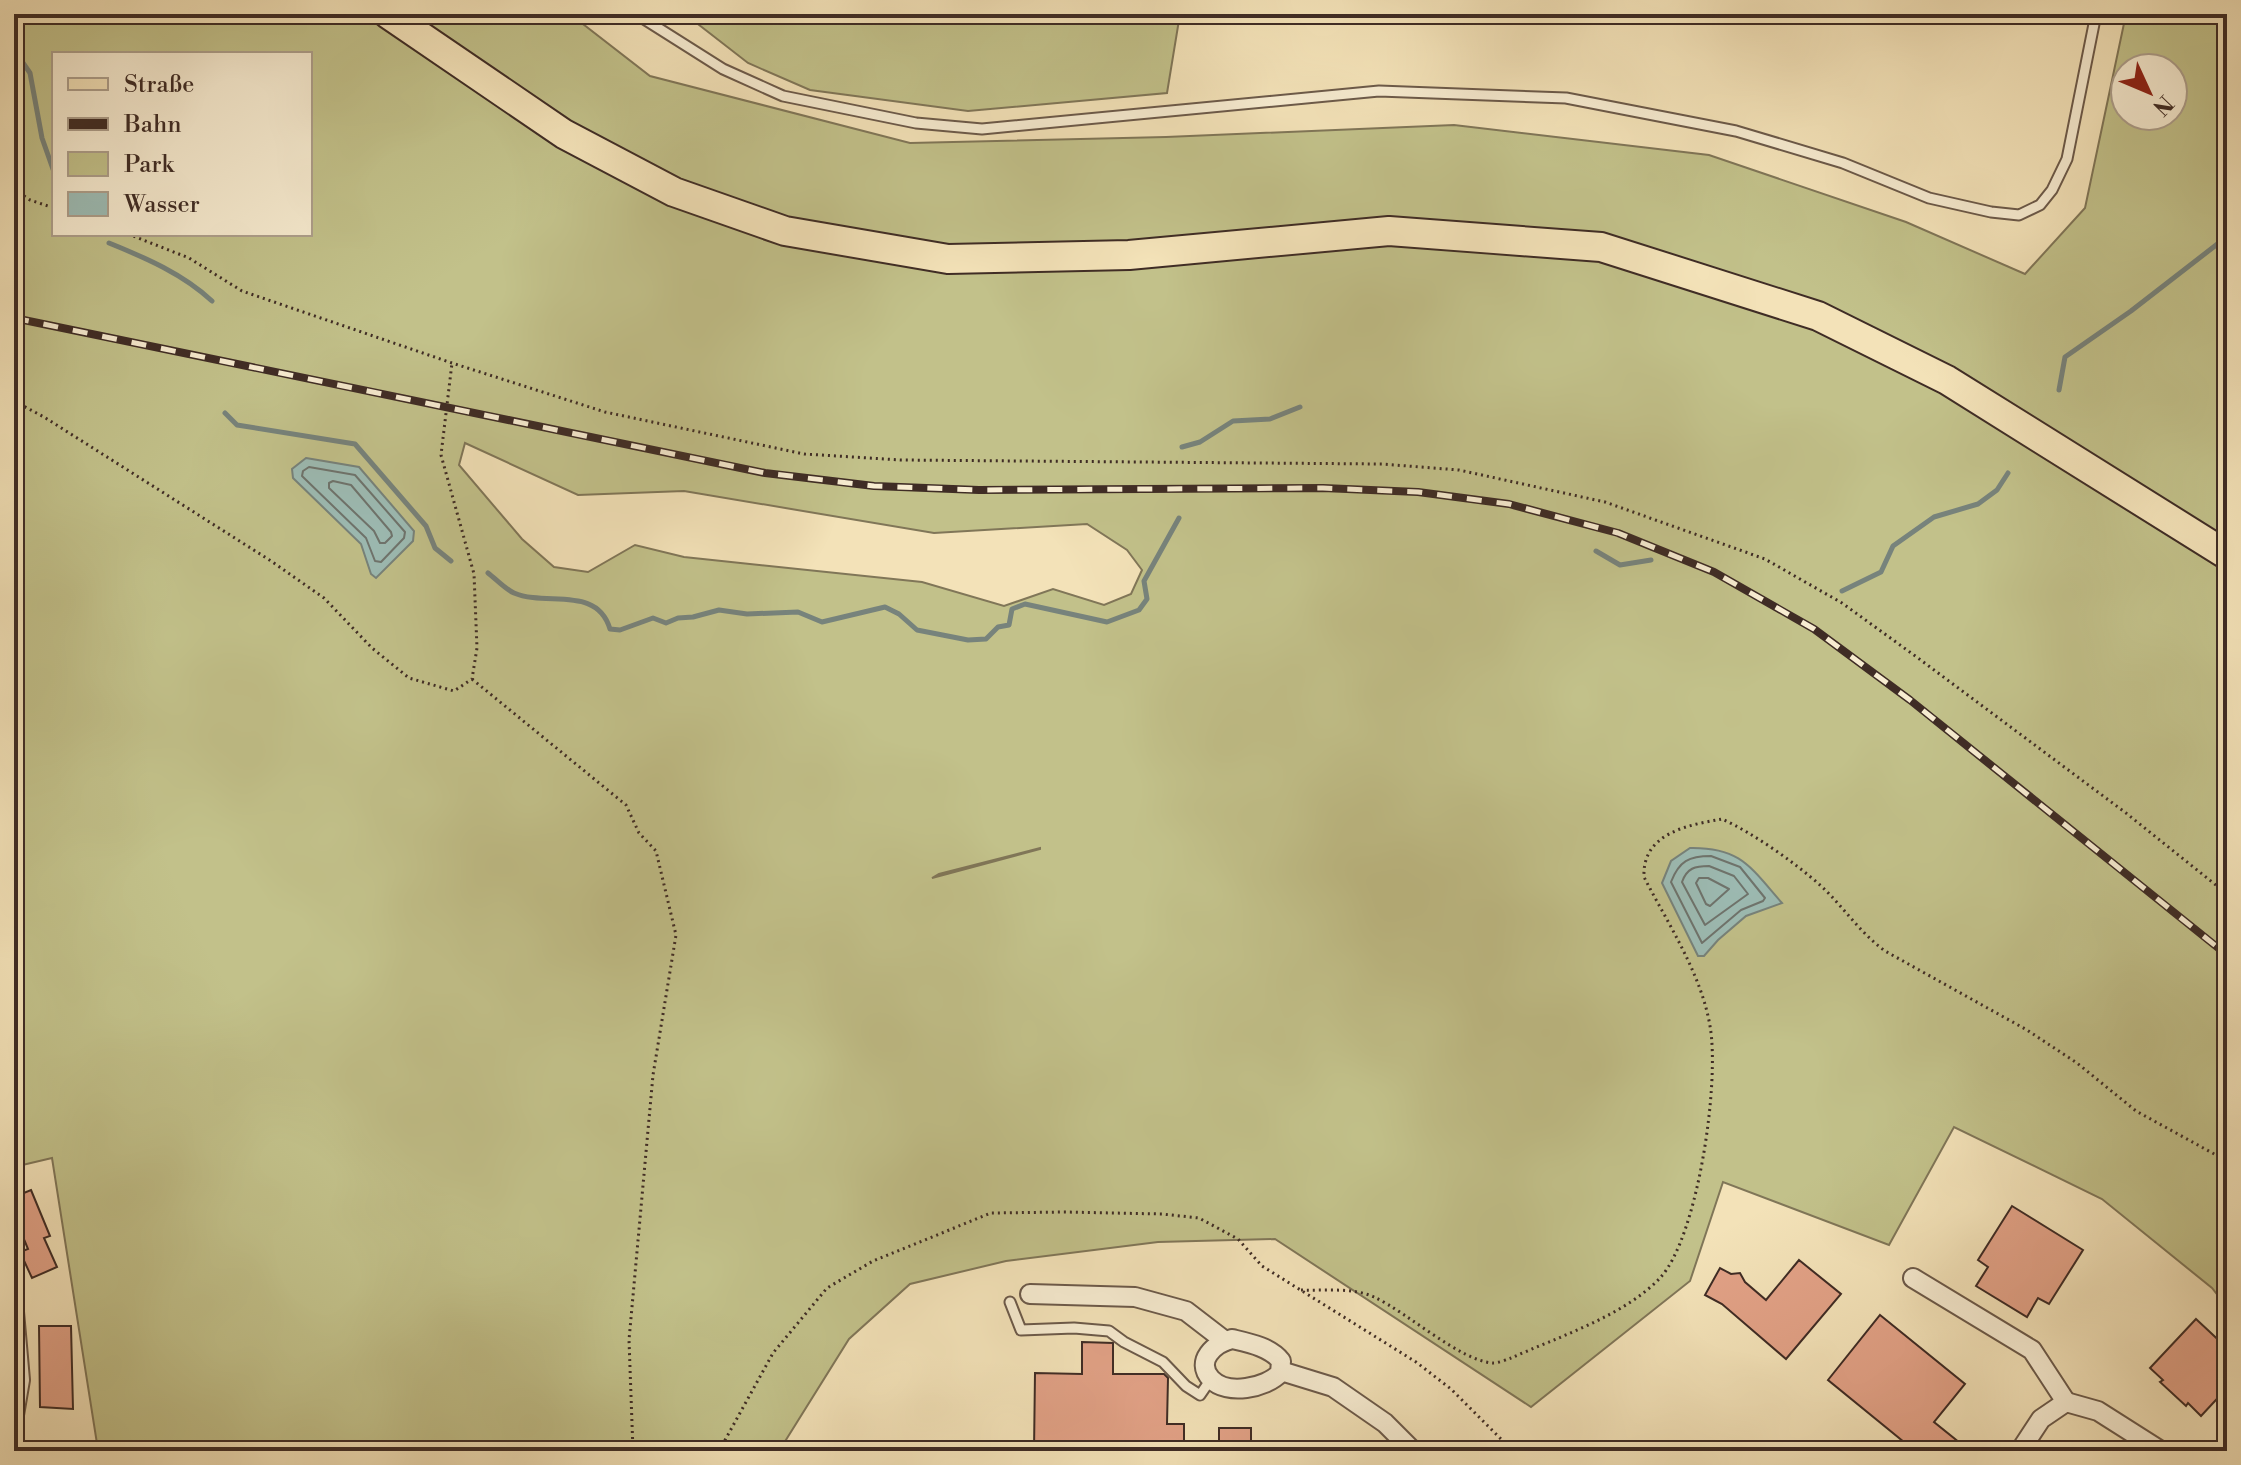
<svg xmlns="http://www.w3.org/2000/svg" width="2241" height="1465" viewBox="0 0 2241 1465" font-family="'Libre Bodoni',serif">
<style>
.green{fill:#c2c18a;stroke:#807658;stroke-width:2;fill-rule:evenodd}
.water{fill:#9dbdb6;stroke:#77837c;stroke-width:2}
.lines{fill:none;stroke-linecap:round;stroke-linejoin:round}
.shore{stroke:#6e746e;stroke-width:2}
.stream{stroke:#77837c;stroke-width:5}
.building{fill:#e2a287;stroke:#3f2c25;stroke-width:2}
.service-casing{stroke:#6c5a4a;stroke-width:13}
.minor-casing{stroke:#6c5a4a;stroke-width:22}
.primary-casing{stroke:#3f2c25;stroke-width:32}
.path{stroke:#3f2c25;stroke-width:3;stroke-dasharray:2 4;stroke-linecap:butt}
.service{stroke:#f7ecd1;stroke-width:9}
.minor{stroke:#f7ecd1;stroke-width:18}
.primary{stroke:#f3e2b8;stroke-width:28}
.rail-casing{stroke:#3f2c25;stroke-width:8}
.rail{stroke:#f7ecd1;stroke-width:5;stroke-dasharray:15;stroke-linecap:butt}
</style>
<rect width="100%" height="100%" fill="#f3e2b8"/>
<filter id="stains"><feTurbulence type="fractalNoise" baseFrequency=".0025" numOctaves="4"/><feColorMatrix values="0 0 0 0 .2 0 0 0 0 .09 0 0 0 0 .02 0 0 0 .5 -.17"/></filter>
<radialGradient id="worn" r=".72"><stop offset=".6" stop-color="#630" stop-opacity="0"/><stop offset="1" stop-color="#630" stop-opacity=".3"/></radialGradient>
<g class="green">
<path d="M14 14H570L650 76 910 143 1166 137 1454 125 1709 155 1906 222 2025 274 2085 208 2126 14H2227V1307L2212 1288 2102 1199 1954 1127 1889 1245 1723 1182 1690 1281 1531 1407 1275 1239 1158 1242 1006 1261 910 1284 849 1339 779 1451 98 1450 52 1158 14 1167ZM54 54H310V234H54ZM2125 68H2173V116H2125ZM465 443 578 495 684 491 934 533 1087 524 1127 550 1142 570 1131 594 1104 605 1053 589 1004 606 922 582 684 557 635 545 588 572 554 567 522 539 459 465ZM1040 848V849L932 878 939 874Z"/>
<polygon points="685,14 1180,14 1167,93 968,111 810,90 748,63"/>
</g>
<g class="water">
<polygon points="306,458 359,467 414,531 413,541 376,578 371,574 361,544 293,478 292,469"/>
<path d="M1690 848C1741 847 1751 868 1782 903L1746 916 1718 940 1704 956H1698L1662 883 1671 861Z"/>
</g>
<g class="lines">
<g class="shore">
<polygon points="309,467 355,475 405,532 404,538 381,562 375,561 366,538 302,476 303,471"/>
<polygon points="333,481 351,485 391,532 392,536 385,543 380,543 374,531 329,488 329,483"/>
<path d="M1711 856 1740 867 1765 898 1763 901 1741 910 1702 943 1671 882C1679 861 1689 856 1711 856Z"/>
<path d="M1709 866 1734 876 1748 894 1705 925 1682 882C1687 868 1695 866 1709 866Z"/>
<polygon points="1708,878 1729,889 1710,906 1706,904 1696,883 1699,878"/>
</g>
<g class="stream">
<polyline points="14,57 21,60 30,73 42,138 54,172"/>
<path d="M109 243C146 258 183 274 212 301"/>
<polyline points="2059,390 2065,357 2131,311 2220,242 2227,229"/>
<polyline points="225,413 237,425 355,444 426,526 435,548 451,561"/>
<polyline points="1182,447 1200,442 1233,421 1270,419 1300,407"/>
<polyline points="1596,551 1620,565 1651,560"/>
<path d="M488 573C496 579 505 589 514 593 547 607 597 585 610 629L620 630 653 618 666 623 678 618 693 617 719 610 747 614 798 612 822 622 885 607 899 614 917 630 968 640 986 639 998 627 1009 625 1012 609 1025 604 1107 622 1139 610 1147 599 1144 581 1179 518"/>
<polyline points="1842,591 1881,572 1893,546 1934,517 1978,504 1997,490 2008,473"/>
</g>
</g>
<g class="building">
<polygon points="31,1190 50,1236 44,1238 57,1267 32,1278 20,1252 28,1249 14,1215 14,1197"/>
<polygon points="2012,1206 2083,1250 2049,1304 2038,1298 2027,1317 1976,1286 1988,1267 1978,1260"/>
<polygon points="1799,1260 1841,1294 1786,1359 1722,1304 1705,1295 1720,1268 1731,1274 1740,1273 1745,1282 1766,1300"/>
<polygon points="1880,1315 1965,1384 1934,1422 1970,1451 1915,1451 1828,1380"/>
<polygon points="2196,1319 2227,1348 2227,1388 2201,1416 2188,1403 2186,1406 2160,1382 2163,1380 2150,1368"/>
<polygon points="39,1326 71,1326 73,1409 40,1407"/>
<polygon points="1082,1342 1113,1343 1113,1374 1164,1374 1168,1378 1167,1424 1184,1424 1184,1451 1034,1451 1035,1373 1082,1374"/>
<rect x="1219" y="1428" width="32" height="23"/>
</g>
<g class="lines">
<defs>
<g id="service">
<polyline points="636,14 723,69 783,96 916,123 982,129 1379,91 1566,98 1736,131 1843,163 1929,198 1991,212 2019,215 2040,205 2052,190 2067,159 2096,14"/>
<polyline points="1010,1302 1021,1330 1074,1328 1109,1331 1124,1342 1163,1362 1186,1386 1200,1395 1211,1379"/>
</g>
<g id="minor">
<polyline points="1913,1278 2032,1350 2066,1402"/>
<polyline points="1030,1294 1135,1297 1186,1311 1225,1341"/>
<polyline points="14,1312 20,1380 14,1415"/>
<path d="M1232 1339C1249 1343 1270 1347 1281 1361L1280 1373C1266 1388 1227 1396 1211 1379 1194 1361 1215 1343 1232 1339Z"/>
<polyline points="1281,1371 1333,1387 1385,1423 1413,1451"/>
<polyline points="2020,1451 2041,1419 2066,1402 2098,1411 2161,1451"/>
</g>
<polyline id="primary" points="388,14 564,134 674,192 785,231 948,259 1129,255 1389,231 1601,247 1818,316 1947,380 2227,555"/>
</defs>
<use href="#service" class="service-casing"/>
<use href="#minor" class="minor-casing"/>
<use href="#primary" class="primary-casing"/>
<g class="path">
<polyline points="14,189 30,200 54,208"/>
<polyline points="128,234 189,258 242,291 452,363 605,412 804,454 900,460 1382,464 1459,470 1605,502 1765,559 1842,603 1918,658 2126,813 2227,894"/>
<polyline points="14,401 44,417 271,561 324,598 372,648 409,678 454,691 472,679 477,648 474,574 441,455 452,363"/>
<polyline points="472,679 626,805 639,833 656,851 676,935 653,1075 629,1340 633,1451"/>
<path d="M1301 1290C1325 1291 1352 1287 1374 1297 1407 1312 1460 1361 1493 1363 1498 1363 1506 1360 1511 1358 1558 1337 1624 1316 1660 1278 1698 1237 1720 1082 1710 1026 1701 973 1668 924 1644 877 1642 833 1688 825 1722 819 1753 833 1794 862 1820 885 1843 906 1859 932 1885 951L2027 1030 2077 1063 2136 1111 2227 1161"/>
<polyline points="719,1451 773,1353 827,1288 873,1261 991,1213 1064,1212 1162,1214 1199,1218 1238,1239 1262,1266 1416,1362 1451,1389 1513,1451"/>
</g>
<use href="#service" class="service"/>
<use href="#minor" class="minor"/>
<use href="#primary" class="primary"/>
<defs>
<polyline id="rail" points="14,318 765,473 874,486 979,490 1323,488 1418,492 1509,504 1618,533 1714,572 1814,629 1910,700 2227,955"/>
</defs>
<use href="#rail" class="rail-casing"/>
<use href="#rail" class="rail"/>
</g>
<rect width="2241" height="1465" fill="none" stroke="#f3e2b8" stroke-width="48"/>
<rect x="16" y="16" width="2209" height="1433" fill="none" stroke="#3f2c25" stroke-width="4"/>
<rect x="24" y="24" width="2193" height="1417" fill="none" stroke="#3f2c25" stroke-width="2"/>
<rect x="52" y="52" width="260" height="184" fill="#f7ecd1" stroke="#ad9f8c" stroke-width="2"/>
<rect x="68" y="78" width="40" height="12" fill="#f3e2b8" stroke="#ad9f8c" stroke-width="2"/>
<text x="124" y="92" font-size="24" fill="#3f2c25">Straße</text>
<rect x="68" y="118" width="40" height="12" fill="#3f2c25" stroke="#ad9f8c" stroke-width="2"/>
<text x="124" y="132" font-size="24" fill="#3f2c25">Bahn</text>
<rect x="68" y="152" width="40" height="24" fill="#c2c18a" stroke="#ad9f8c" stroke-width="2"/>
<text x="124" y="172" font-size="24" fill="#3f2c25">Park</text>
<rect x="68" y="192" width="40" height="24" fill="#9dbdb6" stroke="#ad9f8c" stroke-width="2"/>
<text x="124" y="212" font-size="24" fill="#3f2c25">Wasser</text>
<g transform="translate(2149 92) rotate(134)"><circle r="38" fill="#f7ecd1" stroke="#ad9f8c" stroke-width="2"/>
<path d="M0-6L14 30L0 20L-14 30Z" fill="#8f2418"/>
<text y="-12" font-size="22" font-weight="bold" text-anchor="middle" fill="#3f2c25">N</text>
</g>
<rect width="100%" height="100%" filter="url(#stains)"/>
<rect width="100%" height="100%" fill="url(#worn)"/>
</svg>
